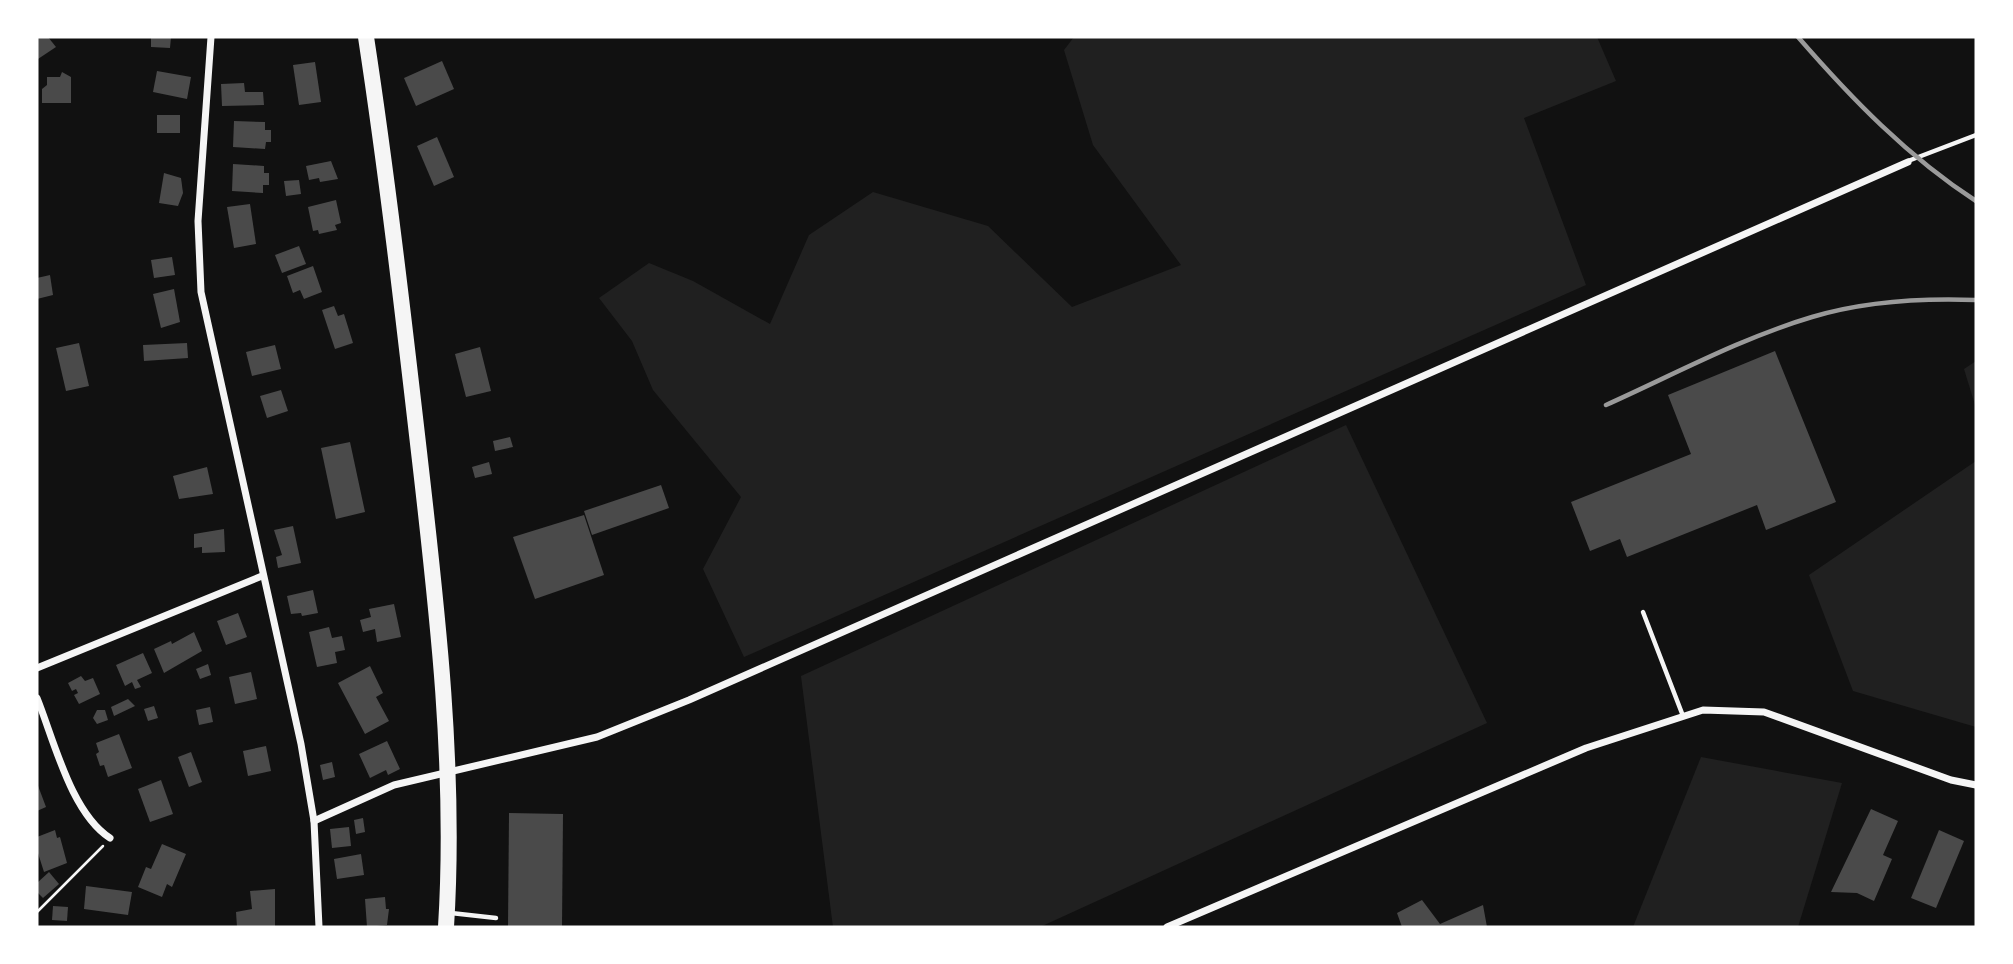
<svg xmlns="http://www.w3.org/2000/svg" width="2013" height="964" viewBox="0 0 2013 964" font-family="'PT Sans',sans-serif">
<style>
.green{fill:#202020}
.building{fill:#4a4a4a}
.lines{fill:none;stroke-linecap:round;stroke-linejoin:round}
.path{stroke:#f5f5f5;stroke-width:2.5}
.service{stroke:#f5f5f5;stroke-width:4.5}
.minor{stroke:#f5f5f5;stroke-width:7}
.primary{stroke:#f5f5f5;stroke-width:16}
.rail{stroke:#9a9a9a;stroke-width:4.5}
</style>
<rect width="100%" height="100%" fill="#111"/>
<g class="green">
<polygon points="1074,37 1597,37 1616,81 1524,118 1586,285 744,657 703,569 741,497 653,390 632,341 599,298 649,263 693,281 770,324 809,235 873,192 988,226 1072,307 1181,265 1093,145 1064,50"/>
<polygon points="1976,361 1976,408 1964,369"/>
<polygon points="1346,425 1487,723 1040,927 833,927 801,676"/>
<polygon points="1976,461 1976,727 1853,691 1809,575"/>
<polygon points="1701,757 1842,783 1798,927 1633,927"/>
</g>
<g class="building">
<polygon points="37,37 48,37 56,47 38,59"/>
<polygon points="151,37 171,37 170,48 151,47"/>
<polygon points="442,61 454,89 416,106 404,78"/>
<polygon points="315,62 321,102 299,105 293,65"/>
<polygon points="157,71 191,77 187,99 153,92"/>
<polygon points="62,72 71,77 71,103 42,103 42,89 47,85 47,77 60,77"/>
<polygon points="244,83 245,92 263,92 264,105 222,106 221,84"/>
<rect x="157" y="115" width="23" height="18"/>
<polygon points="234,121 265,122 265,130 271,130 271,142 266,142 265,149 233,147"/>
<polygon points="437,137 454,177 434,186 417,146"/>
<polygon points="331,161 338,179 320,182 319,178 309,180 306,166"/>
<polygon points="233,164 264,166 264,173 269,173 269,185 263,185 263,193 232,191"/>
<polygon points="164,173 181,178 183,193 178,206 159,203"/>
<polygon points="299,180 301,194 286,196 284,181"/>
<polygon points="336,200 341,223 335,225 337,230 319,234 318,230 313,231 308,207"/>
<polygon points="250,204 256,244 234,248 227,207"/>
<polygon points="299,246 306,264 282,273 275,255"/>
<polygon points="172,257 175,275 154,278 151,260"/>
<polygon points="313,266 322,292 304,299 300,290 293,293 287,276"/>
<polygon points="50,275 53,295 37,299 37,278"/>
<polygon points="174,289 180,322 161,328 153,294"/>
<polygon points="334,306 338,316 344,314 353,343 335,349 322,310"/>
<polygon points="79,343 89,386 66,391 56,348"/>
<polygon points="187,343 188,358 144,361 143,345"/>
<polygon points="275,345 281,369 252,376 246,352"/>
<polygon points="480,347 491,391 466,397 455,354"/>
<polygon points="1775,351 1836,502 1766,530 1757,505 1627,557 1620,539 1590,551 1571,502 1691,454 1668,395"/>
<polygon points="281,390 288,411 267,418 260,396"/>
<polygon points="510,437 513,447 495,451 493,441"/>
<polygon points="350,442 365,512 336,519 321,448"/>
<polygon points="489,462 492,474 475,478 472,467"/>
<polygon points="207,467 213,494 179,499 173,476"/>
<polygon points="661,485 669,508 592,535 584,511"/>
<polygon points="584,515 604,575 535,599 513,537"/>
<polygon points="293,526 301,563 278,568 276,557 282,555 274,530"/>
<polygon points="224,529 225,552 202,553 202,547 194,548 194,534"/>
<polygon points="313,590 318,613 302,616 301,613 291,614 287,596"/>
<polygon points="394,604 401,637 377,642 375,629 363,632 360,620 371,617 369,609"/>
<polygon points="238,613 247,637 226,645 217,621"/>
<polygon points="329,627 332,638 342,636 345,650 335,652 337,663 317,667 309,632"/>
<polygon points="194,632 202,651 164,673 154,649 171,641 172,644"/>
<polygon points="143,653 152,673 137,680 141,687 135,689 132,682 125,686 116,665"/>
<polygon points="208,664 211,675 200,679 196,669"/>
<polygon points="370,666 383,693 376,697 389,721 365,734 338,683"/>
<polygon points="251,672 257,699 235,704 229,677"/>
<polygon points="81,676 85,681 93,678 100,694 79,704 74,695 78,693 76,689 72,691 68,683"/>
<polygon points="128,699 135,706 114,716 111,707"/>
<polygon points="154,706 158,718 148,721 144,709"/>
<polygon points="210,707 213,722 199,725 196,710"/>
<polygon points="97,710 105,710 108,720 97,724 93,718"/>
<polygon points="119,734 132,768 108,777 104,765 100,766 96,754 99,752 96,743"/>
<polygon points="387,741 400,769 388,775 386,770 370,778 359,754"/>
<polygon points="266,746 271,771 248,776 243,751"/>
<polygon points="191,752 202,782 189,787 178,757"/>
<polygon points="332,762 335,777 323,780 320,765"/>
<polygon points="161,780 173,814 150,822 138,789"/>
<polygon points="37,783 46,807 37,811"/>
<polygon points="1871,809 1898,821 1883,855 1892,859 1874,901 1857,893 1831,892"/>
<polygon points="509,813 563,814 562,927 508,927"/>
<polygon points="363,818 365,832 356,834 354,820"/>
<polygon points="349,827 351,846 332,848 330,829"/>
<polygon points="55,830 57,838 60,837 67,863 44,872 37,850 37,837"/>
<polygon points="1939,830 1964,841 1936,908 1911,898"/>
<polygon points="162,844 186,854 172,887 167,884 162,897 138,887 146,867 151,869"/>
<polygon points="361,854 364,875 337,879 334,859"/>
<polygon points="49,872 59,884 43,898 37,892 37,883"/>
<polygon points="86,886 132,892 128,915 84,909"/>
<polygon points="275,889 275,927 237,927 236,912 252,909 250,891"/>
<polygon points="385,897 386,909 389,909 387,925 367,927 365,899"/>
<polygon points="1422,900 1440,924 1483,905 1487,927 1402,927 1397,913"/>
<polygon points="53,906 68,907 67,921 52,920"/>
</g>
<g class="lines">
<polyline class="path" points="37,912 103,846"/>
<g class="service">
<polyline points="1908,161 1976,135"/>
<polyline points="1643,612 1683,716"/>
<polyline points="451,913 496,918"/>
</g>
<g class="minor">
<polyline points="211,37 198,221 201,292 301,744 314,821 319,927"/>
<polyline points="37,668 262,576"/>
<path d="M37 698C54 740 71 813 110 838"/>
<polyline points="314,821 394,785 597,737 689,700 1908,162"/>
<polyline points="1167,927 1586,748 1703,710 1764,712 1951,780 1976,785"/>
</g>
<path class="primary" d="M366 37C387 175 403 313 419 452 437 608 456 769 446 927"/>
<g class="rail">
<path d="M1798 37C1851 98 1908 157 1976 201"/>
<path d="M1606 405C1673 375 1741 338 1812 317 1865 301 1922 298 1976 300"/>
</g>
</g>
<rect width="2013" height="964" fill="none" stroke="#ffffff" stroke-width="77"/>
</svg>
